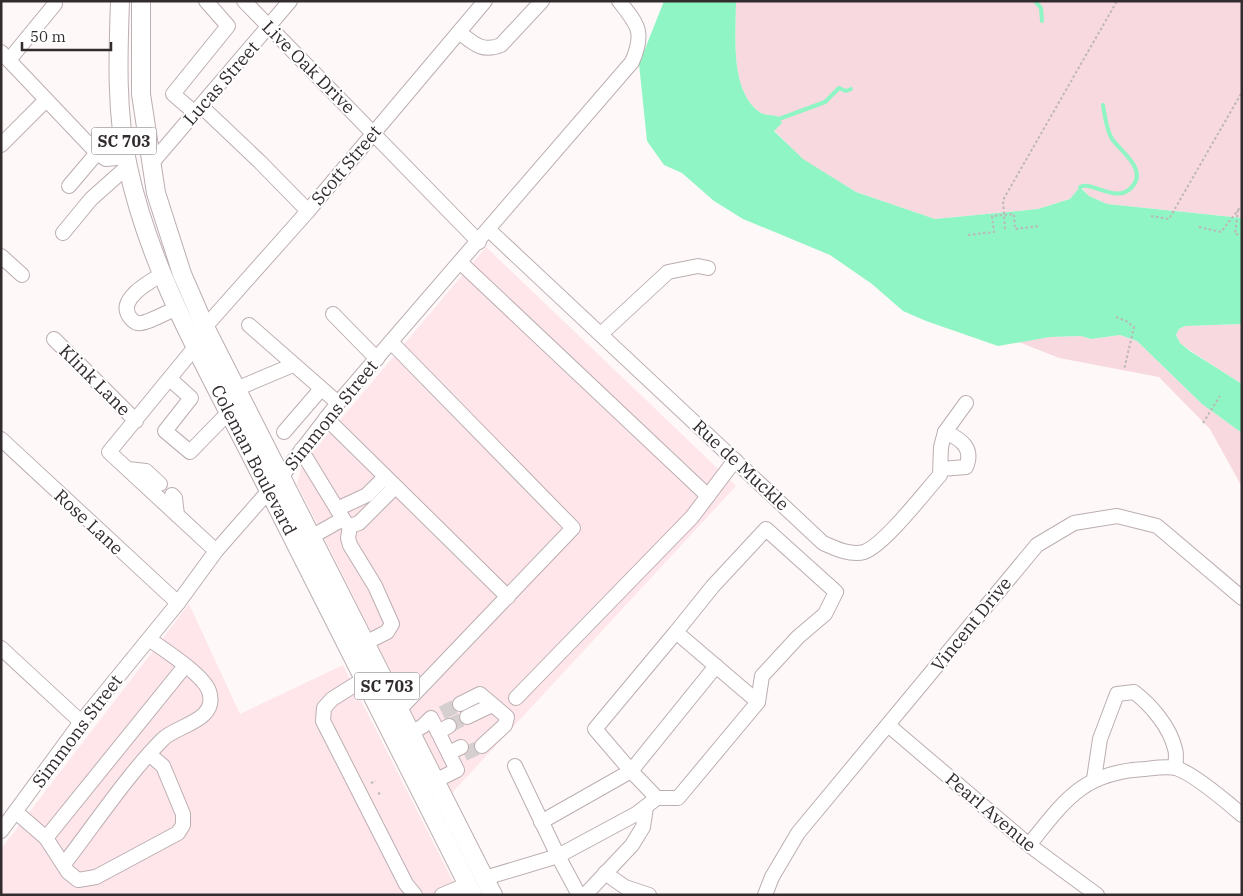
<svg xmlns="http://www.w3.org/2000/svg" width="1243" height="896" viewBox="0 0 1243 896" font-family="'IBM Plex Serif',serif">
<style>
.built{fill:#fee6eb}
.green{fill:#f7d9df}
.water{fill:#8ff5c4}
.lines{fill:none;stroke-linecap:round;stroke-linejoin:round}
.stream{stroke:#8ff5c4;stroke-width:4}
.minor-tunnel{stroke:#d5cfd0;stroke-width:14;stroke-dasharray:14 7;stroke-linecap:butt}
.minor-casing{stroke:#bcaeb1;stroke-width:16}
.major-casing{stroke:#bcaeb1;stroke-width:20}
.path{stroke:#bdb7b8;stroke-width:2;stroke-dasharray:2.5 2.5;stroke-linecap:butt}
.minor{stroke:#fff;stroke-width:14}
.major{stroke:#fff;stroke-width:18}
.labels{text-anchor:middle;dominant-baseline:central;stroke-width:4;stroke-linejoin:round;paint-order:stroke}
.shield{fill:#fff;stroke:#706b6d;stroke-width:1}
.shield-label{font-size:16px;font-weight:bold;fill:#322c2e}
.street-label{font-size:18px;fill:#322c2e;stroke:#fff}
</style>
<rect width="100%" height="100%" fill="#fef8f9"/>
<g class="built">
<polygon points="486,247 736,486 452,793 297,484 302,465"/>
<polygon points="189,604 240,714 343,665 460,895 1,895 1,849"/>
</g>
<g class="green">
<path d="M736 1H1242V218L1107 204 1089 196 1082 188 1070 199 1038 209 935 219 856 192 803 160 774 130 782 123 777 116C772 115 765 115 761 113 729 92 736 34 736 1Z"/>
<polygon points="1242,324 1242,384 1191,351 1180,343 1176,335 1179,329 1185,326"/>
<polygon points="1120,335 1137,341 1202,404 1242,433 1242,487 1210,429 1159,377 1059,358 1019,342 1050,337 1081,336 1091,339"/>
</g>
<path class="water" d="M664 1H736C736 34 729 92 761 113 765 115 772 115 777 116L782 123 774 131 803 159 856 192 935 219 1038 209 1070 199 1080 187 1089 196 1107 204 1242 218V324L1185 326 1179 329 1176 335 1180 343 1190 351 1242 384V433L1202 404 1137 341 1120 335 1091 339 1081 336 1050 337 998 346 926 321 903 311 872 284 830 255 743 219 714 201 682 173 664 165 647 141 639 64Z"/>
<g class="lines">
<g class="stream">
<polyline points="1035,1 1041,8 1042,21"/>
<polyline points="779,119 825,102 839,88 846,91 851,89"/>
<path d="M1080 187C1091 180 1115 204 1131 188 1149 170 1121 152 1112 139 1106 129 1105 116 1103 105"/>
</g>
<g class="minor-tunnel">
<polyline points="442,713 460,704"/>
<polyline points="449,726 467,717"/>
<polyline points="464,754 482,746"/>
</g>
<defs>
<g id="minor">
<polyline points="244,1 479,242"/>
<path d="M459 32C473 43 482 53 501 45L542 1"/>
<polyline points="1,52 97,153 106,159 126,157"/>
<polyline points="9,60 55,4"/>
<polyline points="201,106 260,162 308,211"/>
<polyline points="195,113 173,94 228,26 206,1"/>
<polyline points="1,145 46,100"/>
<polyline points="151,164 290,1"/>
<polyline points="69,186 97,153"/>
<path d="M489 230 823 543C834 548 851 556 864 552 884 545 924 493 940 475L941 447 945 432 966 403"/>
<polyline points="63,233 91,199 127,167"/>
<polyline points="1,256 22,275"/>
<polyline points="461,263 708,496"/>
<path d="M161 275C149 282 118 299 129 316 131 319 134 322 137 323 145 325 169 311 177 308"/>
<polyline points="333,314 377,359"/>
<polyline points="249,325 338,403"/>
<polyline points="205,327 308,211 485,1"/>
<polyline points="601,334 668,272 698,266 708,268"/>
<polyline points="54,339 136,421"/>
<polyline points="392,343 573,528 399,710"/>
<polyline points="196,346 109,452 216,551"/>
<polyline points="170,379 191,398 165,431 190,452 229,412"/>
<polyline points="236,389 293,365"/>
<polyline points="326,418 508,597"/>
<polyline points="284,432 321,389"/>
<polyline points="1,439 178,603"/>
<polyline points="301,450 345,522 350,526 359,523 395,487"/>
<polyline points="128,469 146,471 160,484"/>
<path d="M941 469 966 467C974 448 961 439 945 432"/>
<polyline points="172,495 175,498 177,515"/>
<polyline points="337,509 367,495 385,477"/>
<polyline points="350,526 348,538 350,545 375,586 392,624 387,632 365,643"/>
<polyline points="311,537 343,519"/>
<polyline points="676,632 713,586 766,529 836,592 825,614 798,637 762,676 758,702"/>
<polyline points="1,648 81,722"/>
<polyline points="364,679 332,699 324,708 323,721 406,884 415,895"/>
<polyline points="516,698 692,517 735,460"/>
<polyline points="460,704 480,694 507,717 505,725 482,746"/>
<polyline points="467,717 492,705"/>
<polyline points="888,725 1029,845 1097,895"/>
<polyline points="438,732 449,726"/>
<polyline points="411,733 423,726 431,718 457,770 435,781"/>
<polyline points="449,753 461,747"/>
<path d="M1094 779 1100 739 1117 694 1134 692C1151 705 1170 727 1175 749 1177 754 1175 762 1176 768"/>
<polyline points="657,798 631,771 716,666"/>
<polyline points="16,812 46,838 68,872 78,880 96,877 178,833 183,825 183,814 163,766 149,754"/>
<polyline points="541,822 631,771 595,729 676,632 758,702 678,798 657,798 636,814 558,856 579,895"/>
<path d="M1 831 81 722 178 603 216 551 281 477 338 403 632 62C645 32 638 25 619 1"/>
<polyline points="46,838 185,666"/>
<path d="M1029 845C1065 800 1083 772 1145 769 1154 768 1168 766 1176 768 1194 774 1227 802 1242 815"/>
<path d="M64 864C95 824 128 774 163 739 177 725 219 721 209 691 203 674 164 650 149 639"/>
<polyline points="605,873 625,887 649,895"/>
<polyline points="485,878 558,856 515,766"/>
<polyline points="442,895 468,884"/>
<polyline points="585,895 632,845 643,827 646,807"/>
<polyline points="765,895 772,877 798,833 1037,545 1074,523 1117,516 1157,526 1242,598"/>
</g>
<g id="major">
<path d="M120 1C118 56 116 113 128 167 151 274 208 370 257 467 329 610 401 752 473 895"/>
<polyline points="141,1 141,94 156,193 182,274 205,327 493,895"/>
</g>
</defs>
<use href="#minor" class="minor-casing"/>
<use href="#major" class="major-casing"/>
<g class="path">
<polyline points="1238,210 1235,234 1242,235"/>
<polyline points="1151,216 1169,219 1242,92"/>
<polyline points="1199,227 1221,232 1242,205"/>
<polyline points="1005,229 1003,200 1117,1"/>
<polyline points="968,235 994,232 992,216 1014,214 1015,229 1040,226"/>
<polyline points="1116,317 1126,321 1134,327 1124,370"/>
<polyline points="1203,423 1220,396"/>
<polyline points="371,783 376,781"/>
<polyline points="378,794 382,792"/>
</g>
<use href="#minor" class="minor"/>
<use href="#major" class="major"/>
</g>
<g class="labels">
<g class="shield">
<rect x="91.5" y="127.5" width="65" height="27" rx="4"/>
<rect x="354.5" y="672.5" width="65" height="27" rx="4"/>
</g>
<g class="shield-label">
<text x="124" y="141">SC 703</text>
<text x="387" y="686">SC 703</text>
</g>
<g class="street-label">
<text transform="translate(309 67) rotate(45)">Live Oak Drive</text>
<text transform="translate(221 83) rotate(-49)">Lucas Street</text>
<text transform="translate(346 165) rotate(-50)">Scott Street</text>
<text transform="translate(95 380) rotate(45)">Klink Lane</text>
<text transform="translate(331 415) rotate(-51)">Simmons Street</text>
<text transform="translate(254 460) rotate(63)">Coleman Boulevard</text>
<text transform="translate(741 465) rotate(43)">Rue de Muckle</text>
<text transform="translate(89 522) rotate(43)">Rose Lane</text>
<text transform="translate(971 624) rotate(-51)">Vincent Drive</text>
<text transform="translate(77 731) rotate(-53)">Simmons Street</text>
<text transform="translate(991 812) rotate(40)">Pearl Avenue</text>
</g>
</g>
<rect width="1243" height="896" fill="none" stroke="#322c2e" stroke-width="5"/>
<path d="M22 42v8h89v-8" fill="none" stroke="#322c2e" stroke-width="2.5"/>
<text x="30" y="42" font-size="15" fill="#322c2e" stroke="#ffffff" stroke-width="4" paint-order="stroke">50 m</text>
</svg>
